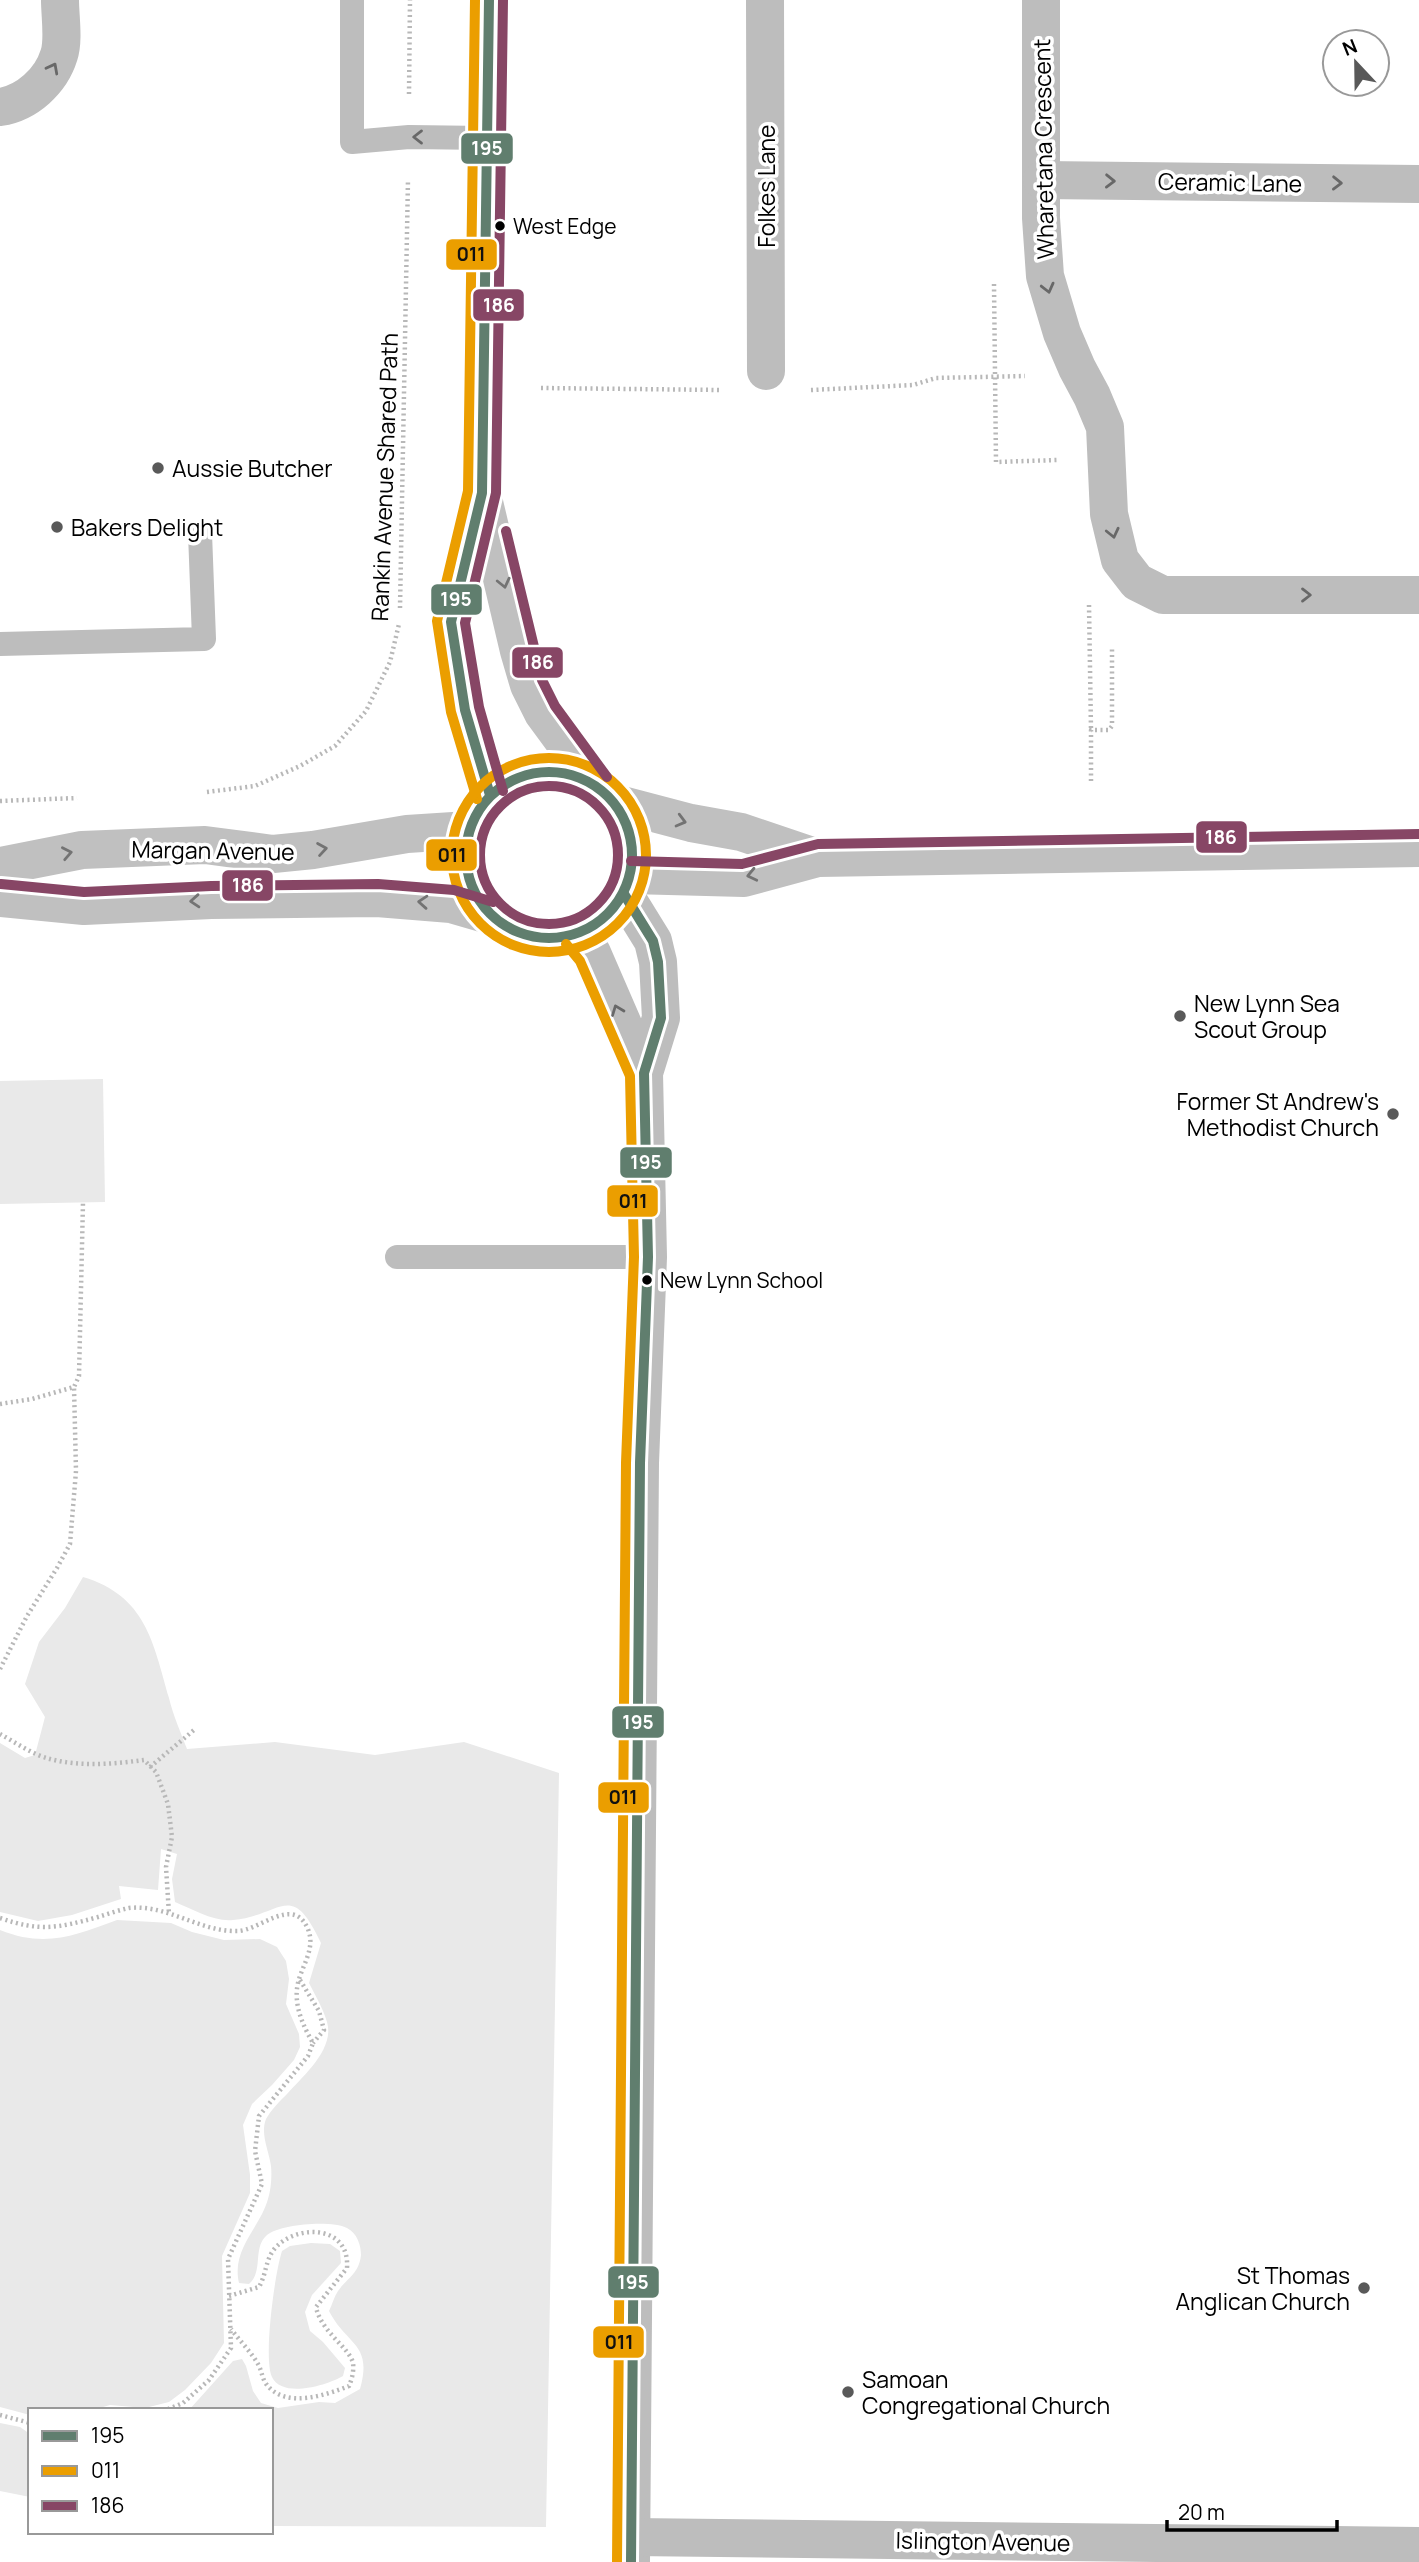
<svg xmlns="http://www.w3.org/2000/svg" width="1419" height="2562" viewBox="0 0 1419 2562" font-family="Manrope,sans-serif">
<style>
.green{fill:#e9e9e9}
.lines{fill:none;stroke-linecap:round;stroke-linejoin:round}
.path{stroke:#b8b8b8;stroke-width:4.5;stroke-dasharray:2 3.5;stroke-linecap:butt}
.service{stroke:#bdbdbd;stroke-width:24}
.minor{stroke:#bdbdbd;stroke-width:38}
.tertiary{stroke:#bdbdbd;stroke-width:38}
.secondary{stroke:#c0c0c0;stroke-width:38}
.bus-1-casing{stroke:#fff;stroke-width:16}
.bus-2-casing{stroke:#fff;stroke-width:16}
.bus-3-casing{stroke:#fff;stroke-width:16}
.bus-1{stroke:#607e6e;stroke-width:10}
.bus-2{stroke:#eb9e00;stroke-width:10}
.bus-3{stroke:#874665;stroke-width:10}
.oneway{stroke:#686868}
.oneway2{stroke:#737373}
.bus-dot{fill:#000;stroke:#fff;stroke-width:2.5}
.poi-dot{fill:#595959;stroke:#fff;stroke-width:2.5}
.labels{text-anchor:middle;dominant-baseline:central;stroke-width:7;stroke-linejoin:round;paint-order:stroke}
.bus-label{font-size:21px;fill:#000;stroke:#fff;text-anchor:start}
.street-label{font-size:23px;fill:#000;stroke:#fff}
.poi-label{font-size:23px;fill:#000;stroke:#fff;text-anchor:start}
.line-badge{stroke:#fff;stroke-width:2.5}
.badge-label{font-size:19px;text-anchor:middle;font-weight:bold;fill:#fff}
.pale-badge-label{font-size:19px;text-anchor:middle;font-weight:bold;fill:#111}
</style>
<rect width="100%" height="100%" fill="#fff"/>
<g class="green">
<polygon points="103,1079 105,1202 0,1204 0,1081"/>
<path d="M83 1577C146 1596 153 1642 169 1698 173 1715 181 1733 187 1749L275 1742 375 1755 464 1742 559 1773 546 2527 271 2526V2410H189L233 2361 242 2359 246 2366 253 2391 261 2403 278 2408 319 2402 335 2403 360 2389C373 2343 347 2346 329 2311 332 2305 334 2297 338 2291 347 2278 359 2274 361 2255 361 2245 357 2233 347 2228 331 2220 281 2224 267 2235 252 2248 264 2271 249 2284L239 2283C231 2249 260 2228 268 2199 271 2189 272 2177 271 2166 269 2151 260 2134 266 2119 271 2110 280 2101 287 2094 303 2076 335 2049 327 2022 323 2008 315 1995 309 1983L321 1943C291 1879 283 1915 233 1920 214 1922 192 1909 175 1902L172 1879 177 1854 161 1849 158 1890 119 1886 121 1899 72 1915 38 1921 0 1912V1743L25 1758 35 1755 45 1717 25 1684 39 1642 65 1608Z"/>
<path d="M117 1920 171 1923 192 1932 224 1940 260 1939 277 1947 286 1961 289 1979 286 2004 299 2034 300 2047 294 2060 272 2085 252 2104 243 2125 250 2175V2193L222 2256 224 2343 211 2363 185 2390 169 2402 145 2408 110 2405 93 2410H30V2415L0 2407V1930C45 1948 74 1936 117 1920Z"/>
<path d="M311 2243 330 2244 340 2251 341 2263 312 2295 305 2312 310 2331 323 2342 345 2368 343 2376C328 2385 282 2399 272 2377 263 2358 275 2272 282 2251L290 2246Z"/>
<polygon points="0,2423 20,2427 30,2434 30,2497 0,2491"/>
</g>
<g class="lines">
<g class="path">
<polyline points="409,94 410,0"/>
<polyline points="994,284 996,462 1057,460"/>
<polyline points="541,388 722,390"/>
<polyline points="811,390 913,385 936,378 1025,376"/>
<polyline points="1089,605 1091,730"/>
<polyline points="400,608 408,179"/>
<polyline points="1091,781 1091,730 1109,730 1112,726 1112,646"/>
<polyline points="207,792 255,786 300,766 335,746 366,711 390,662 399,624"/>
<polyline points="0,801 77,798"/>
<polyline points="0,1404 32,1399 74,1387 79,1376 83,1202"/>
<polyline points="0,1669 27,1616 57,1568 70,1544 76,1471 74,1387"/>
<path d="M0 1734C15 1742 33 1755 50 1759 80 1767 114 1764 144 1760L156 1772 168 1804 172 1837 166 1867 169 1914"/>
<polyline points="150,1767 194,1730"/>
<path d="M0 1918C40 1932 58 1928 98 1917 108 1914 119 1910 129 1908 167 1904 200 1932 237 1931 259 1931 292 1896 307 1927 317 1947 302 1965 298 1983 293 2004 303 2026 313 2043L308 2056 259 2116 255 2151 262 2184 228 2259 231 2348 209 2380 183 2403 166 2410"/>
<polyline points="300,1980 319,2011 324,2030 313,2043"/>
<path d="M229 2296 259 2287C267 2273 265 2259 276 2247 298 2224 350 2225 347 2268L316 2307C321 2332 349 2347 353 2363 354 2371 352 2379 349 2386 326 2395 286 2409 267 2385 262 2379 262 2371 258 2364 251 2352 240 2341 231 2329"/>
<polyline points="111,2410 118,2410"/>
<polyline points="0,2415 30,2423"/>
</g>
<g class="service">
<polyline points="352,0 352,142 409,137 486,138"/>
<polyline points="0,644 204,639 200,533"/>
<polyline points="397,1257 648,1257"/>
</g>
<g class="minor">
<polyline points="765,0 766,371"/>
<polyline points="1041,0 1041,218 1045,276 1062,333 1077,368 1092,396 1105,427 1109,514 1120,560 1137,582 1163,595 1419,595"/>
<path d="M0 107C27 103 51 81 59 55 64 40 60 16 60 0"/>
<polyline points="1042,180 1419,184"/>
</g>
<g class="tertiary">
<polyline points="624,894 653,941 658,962 661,1018 644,1073 648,1257 640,1463 631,2562"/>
<polyline points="576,935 592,953 644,1073"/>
<polyline points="632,2537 1419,2546"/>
</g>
<g class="secondary">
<polyline points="489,0 482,493 451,622 465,710 490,795"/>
<polyline points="484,502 519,651 529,685 543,713 596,785"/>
<circle cx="549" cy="855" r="83"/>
<polyline points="615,803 691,823 741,832 818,858"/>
<polyline points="0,866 82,850 205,845 273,854 313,850 407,834 469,830"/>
<polyline points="631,875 744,878 818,858 1419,848"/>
<polyline points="0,898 84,906 211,900 377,898 451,904 489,915"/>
</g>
<defs>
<g id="bus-1">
<polyline points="489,0 482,493 451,622 465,710 490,795"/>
<circle cx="549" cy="855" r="83"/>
<polyline points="624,894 653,941 658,962 661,1018 644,1073 648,1257 640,1463 631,2562"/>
</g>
<g id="bus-2">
<polyline points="475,0 468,491 437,621 451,712 477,799"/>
<circle cx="549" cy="855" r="97"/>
<polyline points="566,944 580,961 630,1076 634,1257 626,1463 617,2562"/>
</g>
<g id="bus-3">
<polyline points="503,0 496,493 465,623 479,707 503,791"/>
<polyline points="506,531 542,680 555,706 607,777"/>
<circle cx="549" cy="855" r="69"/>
<polyline points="631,861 742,864 818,844 1419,834"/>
<polyline points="1,884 84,892 211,886 378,884 454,890 493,902"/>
</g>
</defs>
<use href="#bus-1" class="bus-1-casing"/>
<use href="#bus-2" class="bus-2-casing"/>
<use href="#bus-3" class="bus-3-casing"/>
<use href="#bus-1" class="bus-1"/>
<use href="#bus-2" class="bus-2"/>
<use href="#bus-3" class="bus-3"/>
</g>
<defs><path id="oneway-chevron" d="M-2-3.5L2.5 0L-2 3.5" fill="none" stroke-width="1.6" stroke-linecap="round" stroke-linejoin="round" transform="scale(1.75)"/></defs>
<g class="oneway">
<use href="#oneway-chevron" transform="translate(53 68) rotate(-62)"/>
<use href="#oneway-chevron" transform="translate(418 137) rotate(180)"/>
<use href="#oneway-chevron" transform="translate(1110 181) rotate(1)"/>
<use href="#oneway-chevron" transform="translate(1337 183) rotate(1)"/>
<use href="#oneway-chevron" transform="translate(1048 288) rotate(76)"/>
<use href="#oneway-chevron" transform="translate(1113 533) rotate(77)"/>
<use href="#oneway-chevron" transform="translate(1306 595)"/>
<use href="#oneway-chevron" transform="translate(617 1010) rotate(-111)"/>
</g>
<g class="oneway2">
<use href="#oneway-chevron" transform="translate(504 583) rotate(77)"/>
<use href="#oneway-chevron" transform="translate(681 821) rotate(15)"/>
<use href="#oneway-chevron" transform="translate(322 849) rotate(-9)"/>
<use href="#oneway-chevron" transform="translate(67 853) rotate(-11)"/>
<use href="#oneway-chevron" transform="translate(752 875) rotate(167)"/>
<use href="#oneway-chevron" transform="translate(195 901) rotate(176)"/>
<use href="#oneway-chevron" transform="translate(423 902) rotate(-176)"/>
</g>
<g class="bus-dot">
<circle cx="500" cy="226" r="6"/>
<circle cx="647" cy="1280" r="6"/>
</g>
<g class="poi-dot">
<circle cx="158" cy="468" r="7"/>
<circle cx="57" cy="527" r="7"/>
<circle cx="1180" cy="1016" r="7"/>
<circle cx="1393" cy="1114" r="7"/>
<circle cx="1364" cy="2288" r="7"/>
<circle cx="848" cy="2392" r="7"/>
</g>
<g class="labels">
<g class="bus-label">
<text x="513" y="226">West Edge</text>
<text x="660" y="1280">New Lynn School</text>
</g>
<g class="street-label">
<text transform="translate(1043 149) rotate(-91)">Wharetana Crescent</text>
<text transform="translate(1230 182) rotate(1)">Ceramic Lane</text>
<text transform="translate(766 186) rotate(-90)">Folkes Lane</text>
<text transform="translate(384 477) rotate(-88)">Rankin Avenue Shared Path</text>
<text transform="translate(213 850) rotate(1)">Margan Avenue</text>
<text transform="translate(983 2541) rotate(1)">Islington Avenue</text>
</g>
<g class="poi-label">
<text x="172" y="468">Aussie Butcher</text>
<text x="71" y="527">Bakers Delight</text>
<text x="1194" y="1003">New Lynn Sea<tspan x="1194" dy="26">Scout Group</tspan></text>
<text x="1379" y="1101" text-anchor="end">Former St Andrew's<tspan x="1379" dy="26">Methodist Church</tspan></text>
<text x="1350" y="2275" text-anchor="end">St Thomas<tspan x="1350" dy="26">Anglican Church</tspan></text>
<text x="862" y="2379">Samoan<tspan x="862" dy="26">Congregational Church</tspan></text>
</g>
</g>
<g class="line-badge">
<rect x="460" y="132" width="54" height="33" rx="7" fill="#607e6e"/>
<rect x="445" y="238" width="53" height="33" rx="7" fill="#eb9e00"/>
<rect x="472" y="288" width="53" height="34" rx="7" fill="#874665"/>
<rect x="430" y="583" width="53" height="33" rx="7" fill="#607e6e"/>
<rect x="511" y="646" width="53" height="33" rx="7" fill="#874665"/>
<rect x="1195" y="820" width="53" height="34" rx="7" fill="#874665"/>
<rect x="425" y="838" width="53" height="34" rx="7" fill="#eb9e00"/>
<rect x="221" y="869" width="53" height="33" rx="7" fill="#874665"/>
<rect x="619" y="1146" width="54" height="33" rx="7" fill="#607e6e"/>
<rect x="606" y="1184" width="53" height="34" rx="7" fill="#eb9e00"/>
<rect x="611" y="1705" width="54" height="34" rx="7" fill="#607e6e"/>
<rect x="597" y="1781" width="53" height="33" rx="7" fill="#eb9e00"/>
<rect x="607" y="2265" width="53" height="34" rx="7" fill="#607e6e"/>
<rect x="592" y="2325" width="53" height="34" rx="7" fill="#eb9e00"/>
</g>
<g class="badge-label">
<text x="487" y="155">195</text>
<text x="499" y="312">186</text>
<text x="456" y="606">195</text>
<text x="538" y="669">186</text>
<text x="1221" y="844">186</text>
<text x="248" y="892">186</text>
<text x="646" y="1169">195</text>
<text x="638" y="1729">195</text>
<text x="633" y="2289">195</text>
</g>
<g class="pale-badge-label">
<text x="471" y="261">011</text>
<text x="452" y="862">011</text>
<text x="633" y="1208">011</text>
<text x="623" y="1804">011</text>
<text x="619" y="2349">011</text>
</g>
<rect x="28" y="2408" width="245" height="126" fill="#ffffff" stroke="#999999" stroke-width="2"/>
<rect x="42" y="2431" width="35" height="10" fill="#607e6e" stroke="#999999" stroke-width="2"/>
<text x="91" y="2443" font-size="21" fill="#000000">195</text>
<rect x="42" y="2466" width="35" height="10" fill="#eb9e00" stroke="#999999" stroke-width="2"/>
<text x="91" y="2478" font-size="21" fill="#000000">011</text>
<rect x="42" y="2501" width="35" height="10" fill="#874665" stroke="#999999" stroke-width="2"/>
<text x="91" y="2513" font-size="21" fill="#000000">186</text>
<g transform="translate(1356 63) rotate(338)"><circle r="33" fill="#ffffff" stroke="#999999" stroke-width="2"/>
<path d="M0-5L12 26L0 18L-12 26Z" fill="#595959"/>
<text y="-10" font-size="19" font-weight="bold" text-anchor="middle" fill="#000000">N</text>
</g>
<path d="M1167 2520v10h170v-10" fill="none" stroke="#000000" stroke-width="3.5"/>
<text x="1178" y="2520" font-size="21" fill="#000000" stroke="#ffffff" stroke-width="5" paint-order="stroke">20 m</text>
</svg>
